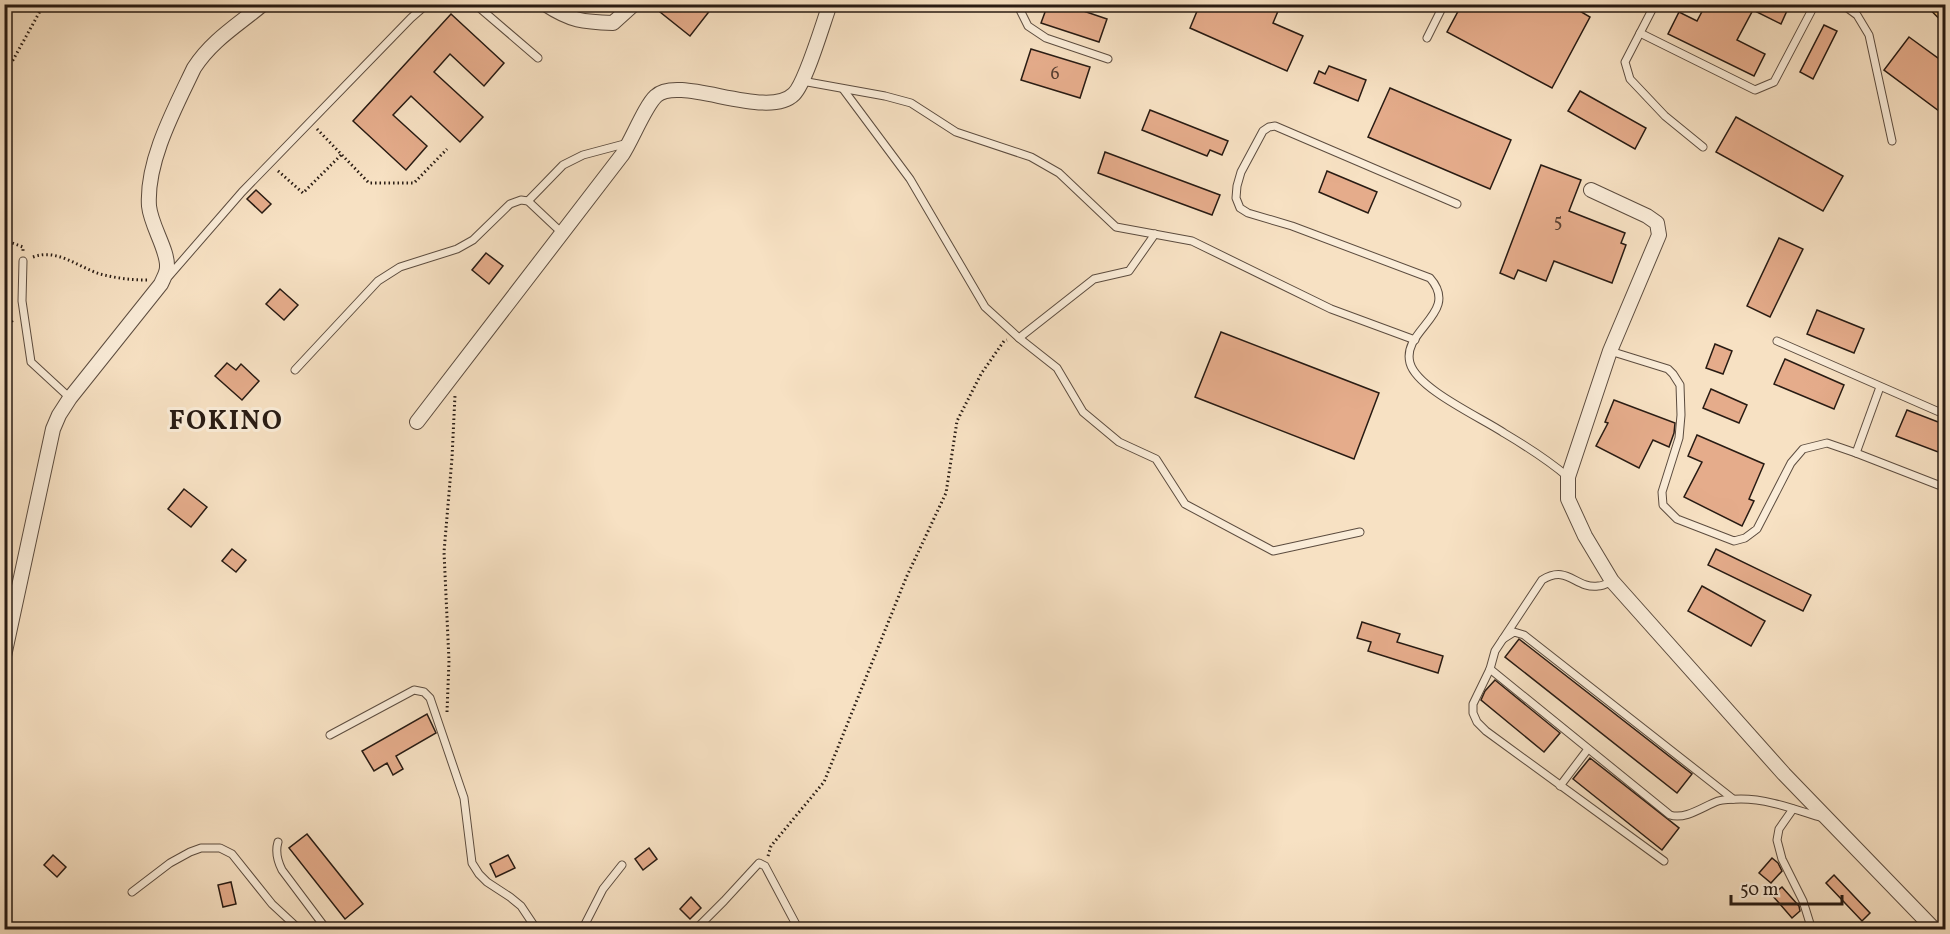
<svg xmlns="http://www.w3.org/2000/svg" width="1950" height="934" viewBox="0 0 1950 934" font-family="Vollkorn,serif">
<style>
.building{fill:#e5ac8b;stroke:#281b13;stroke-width:1.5}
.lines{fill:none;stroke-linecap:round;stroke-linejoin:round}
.service-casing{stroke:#5c4c3f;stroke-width:9}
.minor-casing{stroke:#5c4c3f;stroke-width:16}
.primary-casing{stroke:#281b13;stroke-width:25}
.path{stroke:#281b13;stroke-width:3;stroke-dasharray:1.5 3;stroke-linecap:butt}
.service{stroke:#faecd8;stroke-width:7}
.minor{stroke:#faecd8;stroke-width:14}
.primary{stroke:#ecc082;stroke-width:22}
.labels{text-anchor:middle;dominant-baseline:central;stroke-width:6;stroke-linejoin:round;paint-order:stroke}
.number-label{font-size:18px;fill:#573f31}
.district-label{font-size:27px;font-weight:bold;letter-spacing:1.5px;fill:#281b13;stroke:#faecd8}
</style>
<rect width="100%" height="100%" fill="#f7e1c3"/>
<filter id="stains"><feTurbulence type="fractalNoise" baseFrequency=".00333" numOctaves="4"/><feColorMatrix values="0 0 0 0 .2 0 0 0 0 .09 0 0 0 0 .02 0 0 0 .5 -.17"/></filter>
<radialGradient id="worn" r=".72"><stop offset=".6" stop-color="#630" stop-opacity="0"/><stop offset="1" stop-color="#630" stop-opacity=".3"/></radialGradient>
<g class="building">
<polygon points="650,4 715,4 690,36"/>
<polygon points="1048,4 1063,4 1107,19 1099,42 1041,23"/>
<polygon points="1200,4 1281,4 1273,23 1303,36 1287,71 1190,28"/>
<polygon points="1462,4 1568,4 1590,17 1552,88 1447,32"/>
<polygon points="1706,4 1790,4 1781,24 1753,10 1737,40 1765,54 1754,76 1668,34 1679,12 1697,21"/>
<polygon points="451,14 504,63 484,86 450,54 434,72 483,117 460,142 411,96 393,115 427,146 406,170 353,121"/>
<polygon points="1824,25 1837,31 1813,79 1800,72"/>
<polygon points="1909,37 1946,64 1946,103 1939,111 1884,70"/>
<polygon points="1031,49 1090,67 1080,98 1021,80"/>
<polygon points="1329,66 1366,80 1358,101 1314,83 1319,71 1325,74"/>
<polygon points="1390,88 1511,140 1490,189 1368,137"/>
<polygon points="1580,91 1646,128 1635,149 1568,111"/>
<polygon points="1150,110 1228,141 1222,155 1210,150 1207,156 1142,130"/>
<polygon points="1736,117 1843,176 1823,211 1716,152"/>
<polygon points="1105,152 1220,195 1212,215 1098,173"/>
<polygon points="1541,165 1581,180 1569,211 1625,233 1621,243 1626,245 1612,283 1554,261 1546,281 1518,270 1514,279 1500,273"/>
<polygon points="1327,171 1377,192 1368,213 1319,192"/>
<polygon points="256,190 271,204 262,213 247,199"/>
<polygon points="1779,238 1803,249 1770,317 1747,306"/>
<polygon points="486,253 503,266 489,284 472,270"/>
<polygon points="280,289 298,305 284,320 266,304"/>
<polygon points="1817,310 1864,329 1854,353 1807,334"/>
<polygon points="1221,332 1379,393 1354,459 1195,397"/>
<polygon points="1715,344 1732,351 1723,374 1706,368"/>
<polygon points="1785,359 1844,385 1834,409 1774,384"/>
<polygon points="227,363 236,370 241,364 259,381 242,400 215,376"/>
<polygon points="1711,389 1747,405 1739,423 1703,408"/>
<polygon points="1614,400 1675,423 1674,433 1669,447 1653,440 1639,468 1596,446 1608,423 1605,422"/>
<polygon points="1907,410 1946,425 1946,455 1896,436"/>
<polygon points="1697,435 1764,464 1749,499 1754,501 1742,526 1684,497 1702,462 1688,456"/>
<polygon points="184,489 207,507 191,527 168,509"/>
<polygon points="232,549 246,560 236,572 222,561"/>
<polygon points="1716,549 1811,595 1803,611 1708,565"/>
<polygon points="1702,586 1765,621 1751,646 1688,611"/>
<polygon points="1362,622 1400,634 1397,642 1443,656 1438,673 1368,651 1371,642 1357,638"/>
<polygon points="1519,639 1692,774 1677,793 1505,657"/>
<polygon points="1495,680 1560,733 1544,752 1481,700 1485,691"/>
<polygon points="427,714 436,733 396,756 403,769 393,775 387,763 374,771 362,751"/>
<polygon points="1590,758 1679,828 1662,850 1573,779"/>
<polygon points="307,834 363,904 345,919 289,848"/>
<polygon points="649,848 657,859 643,870 635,859"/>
<polygon points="53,855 66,867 57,877 44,865"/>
<polygon points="508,855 515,868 496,877 490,864"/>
<polygon points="1772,858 1778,863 1782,871 1771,883 1759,873"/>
<polygon points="1834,875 1870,913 1862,921 1826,883"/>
<polygon points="231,882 236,904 223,907 218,885"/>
<polygon points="1782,887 1799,906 1800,911 1792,918 1772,895"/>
<polygon points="691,897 701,908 690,919 680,909"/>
</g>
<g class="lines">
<defs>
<g id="service">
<polyline points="475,4 538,58"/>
<polyline points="1017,4 1028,26 1046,38 1108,59"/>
<polyline points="1655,4 1625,62 1630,79 1665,116 1703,147"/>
<polyline points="1842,4 1857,15 1869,35 1892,141"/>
<polyline points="1640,33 1755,90 1774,82 1815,4"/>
<polyline points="1427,38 1444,4"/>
<polyline points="802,81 885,96 911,103 956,132 1031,157 1059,173 1116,227 1192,241 1331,309 1415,340"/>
<polyline points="843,89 910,179 985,307 1019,338 1094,279 1129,271 1155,234"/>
<polyline points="528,201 563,165 583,155 628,143"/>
<path d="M1457 204 1275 126 1269 127 1263 131 1241 172 1237 186 1236 198 1240 208 1248 213 1292 226 1430 278C1461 313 1401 330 1410 363 1417 389 1482 418 1504 433 1526 446 1548 460 1568 477"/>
<polyline points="23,261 22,301 31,362 70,398"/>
<polyline points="169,276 242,192 411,18 427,4"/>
<polyline points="1019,338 1057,368 1083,412 1119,442 1156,459 1185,504 1273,551 1360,532"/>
<polyline points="1777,341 1946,415"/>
<polyline points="1610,351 1668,369 1673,374 1680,385 1681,415 1679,438 1662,492 1663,505 1677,519 1734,541 1745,538 1757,529 1791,463 1803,449 1827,443 1856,453 1946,488"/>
<polyline points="295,370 378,281 400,267 457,249 473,240 510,204 521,200 528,201 562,233"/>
<polyline points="1856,453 1880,387"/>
<path d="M1612 581C1608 583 1603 586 1598 586 1575 589 1568 564 1542 580L1495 651 1490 669 1473 704V713L1477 722 1486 731 1664 861"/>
<polyline points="1503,639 1514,632 1524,635 1733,799"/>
<path d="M1490 669 1670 815C1686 820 1704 806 1718 801 1725 799 1734 799 1741 799 1769 799 1796 810 1823 818"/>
<polyline points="330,735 414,690 424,692 430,698 464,798 472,863 479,874 487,882 510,897 521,906 537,930"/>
<polyline points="1560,786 1588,749"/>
<polyline points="1793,809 1779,829 1777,840 1782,859 1803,901 1812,930"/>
<path d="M278 842C275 852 277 860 282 870L327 930"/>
<polyline points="132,892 170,863 190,852 201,848 220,848 232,854 272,904 300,930"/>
<polyline points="582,930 603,889 622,865"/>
<polyline points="695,930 724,901 759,863 765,866 799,930"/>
</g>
<g id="minor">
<path d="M545 4C571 21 583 22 613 23L634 4"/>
<polyline points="1591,190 1647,216 1657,223 1659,235 1610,351 1568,477 1568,499 1585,536 1612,581 1784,774 1935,930"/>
<path d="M417 422 622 155C632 140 645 106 656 96 679 74 767 121 794 94 806 82 823 23 830 4"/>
<path d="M4 656 53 429 59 415 70 398 161 284C163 279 167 273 167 267 168 250 151 226 149 206 146 161 175 108 194 68 212 40 238 25 263 4"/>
</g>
<polyline id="primary" points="1941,4 1946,9"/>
</defs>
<use href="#service" class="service-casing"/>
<use href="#minor" class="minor-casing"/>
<use href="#primary" class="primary-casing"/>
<g class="path">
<polyline points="4,71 13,60 44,4"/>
<polyline points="317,129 369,183 414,183 447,149"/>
<polyline points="278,171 303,193 341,155"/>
<polyline points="4,240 23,247 23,252"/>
<path d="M33 257C57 248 78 267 100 274 115 278 131 280 147 280"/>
<polyline points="4,332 7,331 13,319"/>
<polyline points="447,712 449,661 444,552 452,458 455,395"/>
<polyline points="768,856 771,846 824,782 906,578 946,493 957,421 981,374 1004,341 1007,340"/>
</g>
<use href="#service" class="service"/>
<use href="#minor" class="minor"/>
<use href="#primary" class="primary"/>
</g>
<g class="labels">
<g class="number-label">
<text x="1055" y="74">6</text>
<text x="1558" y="222">5</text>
</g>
<g class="district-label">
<text x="226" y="422">FOKINO</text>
</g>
</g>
<rect width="1950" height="934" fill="none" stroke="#f7e1c3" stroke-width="24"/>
<rect x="6" y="6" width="1938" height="922" fill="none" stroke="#281b13" stroke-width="3"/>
<rect x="12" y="12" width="1926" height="910" fill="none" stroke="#281b13" stroke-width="1.5"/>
<path d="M1731 895v9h111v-9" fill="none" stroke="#281b13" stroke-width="3"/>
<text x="1740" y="895" font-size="18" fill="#281b13" stroke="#faecd8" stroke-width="4.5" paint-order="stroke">50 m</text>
<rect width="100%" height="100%" filter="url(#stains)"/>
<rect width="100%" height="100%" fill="url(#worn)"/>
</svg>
